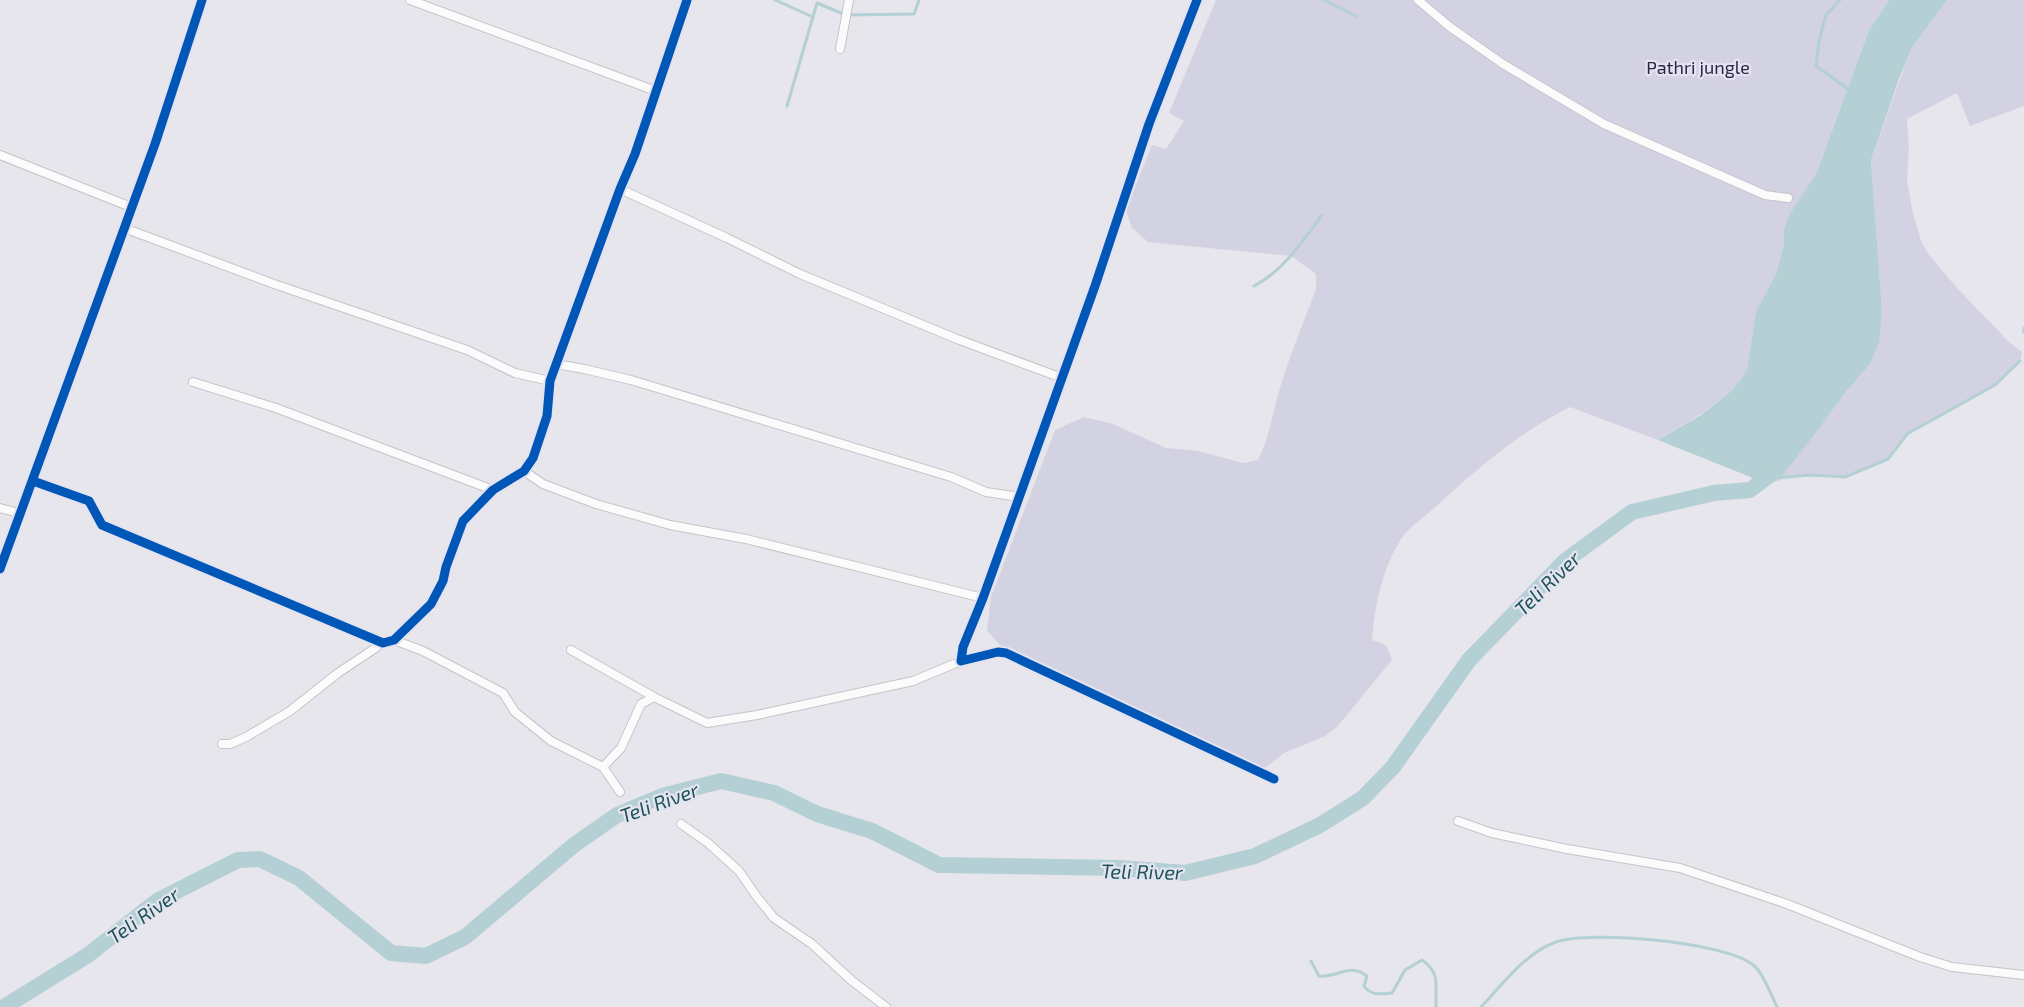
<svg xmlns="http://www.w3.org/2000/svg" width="2024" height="1007" viewBox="0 0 2024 1007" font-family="'Exo 2',sans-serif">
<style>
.green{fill:#d3d2e3}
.water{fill:#b4d0d4}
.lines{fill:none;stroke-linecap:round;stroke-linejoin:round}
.stream{stroke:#b4d0d4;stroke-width:3}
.river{stroke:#b4d0d4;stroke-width:16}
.street-casing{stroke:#c4c4c9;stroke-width:10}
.street{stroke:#fbfbfc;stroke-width:8}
.cycleway-casing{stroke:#e4e3ef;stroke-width:13}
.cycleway{stroke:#0057b8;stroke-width:9}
.labels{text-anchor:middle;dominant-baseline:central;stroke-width:4.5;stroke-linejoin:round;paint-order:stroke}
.park-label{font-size:18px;fill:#2a244d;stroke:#e4e3ef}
.water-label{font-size:20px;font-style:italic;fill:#1b5458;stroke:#e4e3ef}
</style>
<rect width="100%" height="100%" fill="#e6e6ec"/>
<g class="green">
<path d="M1216 0H1889L1869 30 1817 172 1784 230V244L1776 274 1756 311 1747 369 1740 381 1730 392 1701 414 1658 440 1570 407C1515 435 1479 468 1434 508 1422 519 1410 526 1401 539 1382 569 1375 605 1372 640L1386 645 1392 660 1337 727 1325 736 1284 753 1266 767 1246 770 1058 684C1033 671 1003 653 987 630L991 597 1055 430 1084 417 1113 424 1166 448 1198 451 1243 463 1258 460C1270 437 1273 409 1281 385 1291 352 1304 321 1316 289V274L1291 256 1148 242 1132 228 1126 210 1152 145 1166 149 1184 121 1169 113Z"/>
<polygon points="1947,0 2024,0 2024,106 1970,126 1957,93 1907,119 1909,149 1907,179 1912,210 1921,241 1929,255 1958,289 2010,343 2022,352 2020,361 1995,385 1907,434 1888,459 1844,478 1810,475 1792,476 1768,484 1790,466 1845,393 1870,364 1882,311 1871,160 1911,49"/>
</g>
<polygon class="water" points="1889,0 1947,0 1911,49 1899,79 1871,160 1882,311 1879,342 1870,364 1845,393 1811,439 1790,466 1768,484 1658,440 1701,415 1730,392 1740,381 1747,369 1756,311 1776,274 1784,244 1784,230 1788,217 1817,172 1869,30"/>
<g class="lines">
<g class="stream">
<polyline points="775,0 813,17"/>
<polyline points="1324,0 1356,16"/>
<polyline points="1840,0 1826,15 1819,41 1816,66 1848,89"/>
<polyline points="787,106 817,3 846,15 914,14 919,0"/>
<path d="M1254 286C1283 271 1303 241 1322 215"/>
<polyline points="2024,328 2024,332"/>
<polyline points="1775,478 1810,475 1845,477 1888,459 1907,434 1995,385 2020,361"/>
<path d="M1311 961 1319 976C1338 978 1349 962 1367 976L1364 986C1371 996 1381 994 1392 993L1405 970 1422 960C1441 973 1435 986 1436 1007"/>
<path d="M1481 1007C1503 984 1525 953 1556 942 1591 930 1723 942 1752 964 1763 972 1771 995 1777 1007"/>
</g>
<polyline class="river" points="4,1007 88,955 157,901 238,860 260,859 299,878 391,953 426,956 465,937 574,845 617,815 662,796 721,781 774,793 817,814 872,831 939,865 1119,868 1185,873 1255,856 1320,825 1363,798 1393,767 1469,660 1565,561 1632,512 1714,493 1750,490 1779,468"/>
<defs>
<g id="street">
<polyline points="410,0 656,91"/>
<polyline points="1197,0 1149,124 1095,286 983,598 963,647 961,661 998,652 1006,653 1274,779"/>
<polyline points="1418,0 1450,27 1503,64 1604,124 1765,195 1788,198"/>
<polyline points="840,49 849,0"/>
<polyline points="0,155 131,207"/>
<polyline points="620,189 727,238 800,274 957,339 1062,378"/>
<polyline points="124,228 274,284 467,350 515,373 550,381"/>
<polyline points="556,364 584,369 631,380 951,477 986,492 1019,497"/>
<polyline points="193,382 276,408 493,490"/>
<polyline points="524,471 543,484 596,504 670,525 746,539 983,598"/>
<polyline points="33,481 89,501 102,525 383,643 394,640 431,604 443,581 446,567 463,521 493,490 524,471 533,458 547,416 550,381 620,189 635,154 687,0"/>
<polyline points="0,508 19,513"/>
<polyline points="0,569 155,144 202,0"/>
<polyline points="394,640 423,651 503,693 515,712 551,741 603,767 620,792"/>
<polyline points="571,650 654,697"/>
<polyline points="222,744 230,744 246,737 290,711 338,673 383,643"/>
<polyline points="603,767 621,748 641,704 654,697 707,723 757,715 913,681 961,661"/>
<polyline points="1458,821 1492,833 1567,849 1680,868 1787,904 1920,957 1952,967 2024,975"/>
<polyline points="681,824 708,843 739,871 757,897 774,918 812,944 851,980 886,1007"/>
</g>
</defs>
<use href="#street" class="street-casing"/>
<use href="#street" class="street"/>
<defs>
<g id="cycleway">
<polyline points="1197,0 1149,124 1095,286 983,598 963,647 961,661 998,652 1006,653 1274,779"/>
<polyline points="33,481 89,501 102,525 383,643 394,640 431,604 443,581 446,567 463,521 493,490 524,471 533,458 547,416 550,381 620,189 635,154 687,0"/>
<polyline points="0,569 155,144 202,0"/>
</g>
</defs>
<use href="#cycleway" class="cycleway-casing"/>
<use href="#cycleway" class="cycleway"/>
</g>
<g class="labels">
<g class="park-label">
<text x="1698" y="67">Pathri jungle</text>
</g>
<g class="water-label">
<text transform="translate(1547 583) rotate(-44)">Teli River</text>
<text transform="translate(659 802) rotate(-20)">Teli River</text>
<text transform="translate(1142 871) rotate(1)">Teli River</text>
<text transform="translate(143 915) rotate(-35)">Teli River</text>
</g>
</g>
</svg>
